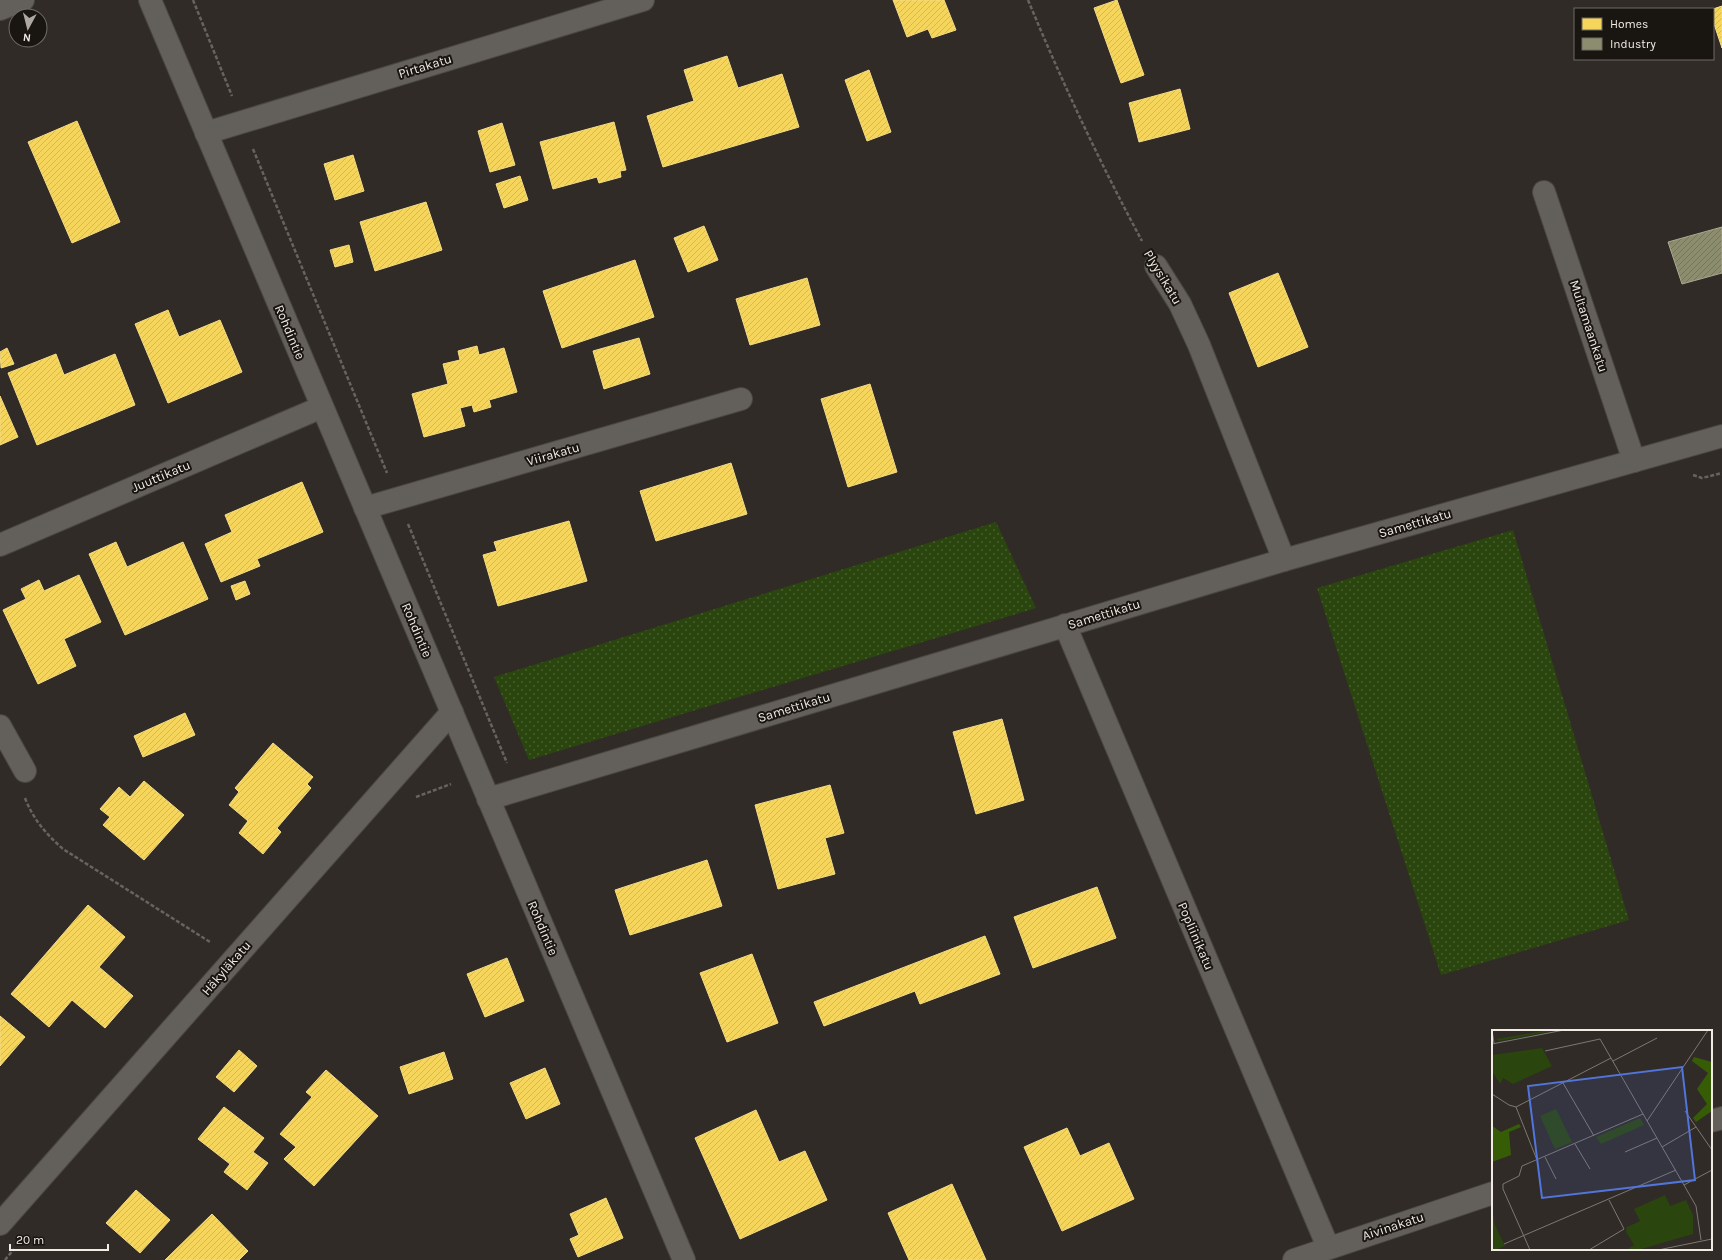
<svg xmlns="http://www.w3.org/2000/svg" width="1722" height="1260" viewBox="0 0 1722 1260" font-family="Karla,sans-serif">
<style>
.park{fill:url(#park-dots)}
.homes{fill:url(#homes-hatch);stroke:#f4dc85}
.industry{fill:url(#industry-hatch);stroke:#aaa891}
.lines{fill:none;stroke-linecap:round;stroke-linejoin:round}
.minor-casing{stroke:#4b4742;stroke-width:24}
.path{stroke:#666360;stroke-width:2.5;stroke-dasharray:4 2;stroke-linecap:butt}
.minor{stroke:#635f5b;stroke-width:22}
.labels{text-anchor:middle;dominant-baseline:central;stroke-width:4;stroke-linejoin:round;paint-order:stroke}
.street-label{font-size:13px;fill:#f1ebe4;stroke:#191510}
.inset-road{fill:none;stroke:#7d7872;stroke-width:1}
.view{fill:#5275db;fill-opacity:0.15;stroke:#5275db;stroke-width:2}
.inset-edge{fill:none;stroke:#f1ebe4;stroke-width:2}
</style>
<defs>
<pattern id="park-dots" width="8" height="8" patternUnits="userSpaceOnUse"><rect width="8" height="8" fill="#2a450d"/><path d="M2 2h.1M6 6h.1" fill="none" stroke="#496030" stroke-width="1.8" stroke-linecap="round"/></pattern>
<pattern id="homes-hatch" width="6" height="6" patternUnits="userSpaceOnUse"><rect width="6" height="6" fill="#f6d55c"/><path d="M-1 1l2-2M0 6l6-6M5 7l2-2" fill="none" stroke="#d3b857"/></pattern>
<pattern id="industry-hatch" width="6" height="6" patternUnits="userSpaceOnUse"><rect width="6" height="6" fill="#8c8c6e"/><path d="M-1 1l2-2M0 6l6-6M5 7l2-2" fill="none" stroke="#74745f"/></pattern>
</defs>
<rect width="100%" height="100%" fill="#302b26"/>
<g class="park">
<polygon points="996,522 1036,608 529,760 494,677"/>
<polygon points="1513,530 1629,920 1441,975 1317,588"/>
</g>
<g class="homes">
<polygon points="893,0 944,0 956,30 932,38 928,29 907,37"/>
<polygon points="1117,0 1144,75 1121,83 1094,8"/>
<polygon points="1722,6 1722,48 1713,21 1713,9"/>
<polygon points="727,56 738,88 782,74 799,127 663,167 647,116 694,101 684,70"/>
<polygon points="869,70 891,132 867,141 845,80"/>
<polygon points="1180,89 1190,129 1139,142 1129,103"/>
<polygon points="77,121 120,222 72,243 28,142"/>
<polygon points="614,122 626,170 620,171 621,177 599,183 597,177 553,189 540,142"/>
<polygon points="502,123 515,165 490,172 478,131"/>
<polygon points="353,155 364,191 335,200 324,164"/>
<polygon points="520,176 528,200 504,208 496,184"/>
<polygon points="426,202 442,250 375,271 360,222"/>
<polygon points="704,226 718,260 688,272 674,238"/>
<polygon points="349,245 353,262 335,267 330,250"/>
<polygon points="635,260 654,317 562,348 543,291"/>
<polygon points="1278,273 1308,347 1258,367 1229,293"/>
<polygon points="807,278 820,325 750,345 736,299"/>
<polygon points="168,310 179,337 220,320 242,372 168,403 135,324"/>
<polygon points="639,338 650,374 604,389 593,351"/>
<polygon points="477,346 479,355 504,348 517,392 489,400 491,407 474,412 472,405 460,408 465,426 424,437 412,394 448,384 443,364 460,360 458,351"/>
<polygon points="7,348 14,364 1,368 0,352"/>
<polygon points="56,354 64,375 115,354 135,405 37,445 8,373"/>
<polygon points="870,384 897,472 848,487 821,399"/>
<polygon points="0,396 18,437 0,445"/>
<polygon points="731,463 747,514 656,541 640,491"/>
<polygon points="302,482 323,532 257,559 260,566 221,582 205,544 232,532 225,515"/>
<polygon points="569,521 587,581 498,606 483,555 497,551 494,542"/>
<polygon points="116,542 127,567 183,542 208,599 125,635 89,554"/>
<polygon points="79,575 101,622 64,639 76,666 38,684 3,610 26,599 21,589 39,580 44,591"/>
<polygon points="245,581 250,594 236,600 231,586"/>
<polygon points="185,713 195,735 143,757 134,736"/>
<polygon points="1002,719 1024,800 976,814 953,732"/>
<polygon points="273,743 313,777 307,784 311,788 277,828 281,832 263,854 239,833 248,821 229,805 239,792 235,788"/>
<polygon points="144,781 184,815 144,860 103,825 110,817 100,809 119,787 130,797"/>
<polygon points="830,785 844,833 825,838 835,874 778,889 755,805"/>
<polygon points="707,860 722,906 630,935 615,890"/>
<polygon points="1097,887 1116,938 1033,968 1014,917"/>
<polygon points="88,905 125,937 99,967 133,996 105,1028 72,1000 49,1027 11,994"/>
<polygon points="985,936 1000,974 920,1004 915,991 824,1026 814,1002"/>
<polygon points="752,954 778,1023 727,1042 700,973"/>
<polygon points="507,958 524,1001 485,1017 467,974"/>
<polygon points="0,1016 25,1037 0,1066"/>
<polygon points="239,1050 257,1066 234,1092 216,1077"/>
<polygon points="444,1052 453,1079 409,1094 400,1067"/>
<polygon points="545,1068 560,1104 526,1119 510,1083"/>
<polygon points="326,1070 378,1116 314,1186 284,1159 296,1147 280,1134 312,1097 306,1092"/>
<polygon points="224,1107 264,1138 253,1152 268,1163 247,1190 224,1172 230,1164 198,1139"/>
<polygon points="756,1110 779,1162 805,1151 827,1200 740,1239 695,1138"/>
<polygon points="1067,1128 1080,1156 1109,1143 1134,1199 1062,1231 1024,1147"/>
<polygon points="952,1184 986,1260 909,1260 888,1213"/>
<polygon points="136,1190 170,1220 140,1253 106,1223"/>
<polygon points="606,1198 623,1238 578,1257 570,1239 579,1235 570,1214"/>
<polygon points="212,1214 248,1251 239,1260 165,1260"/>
</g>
<polygon class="industry" points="1722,227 1722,273 1682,284 1668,242"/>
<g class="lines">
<defs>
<g id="minor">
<polyline points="150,0 684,1260"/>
<polyline points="0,9 23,0"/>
<polyline points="206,133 643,0"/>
<polyline points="1544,192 1634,461"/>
<polyline points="1156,266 1180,304 1199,345 1284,560"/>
<polyline points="365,508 741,399"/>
<polyline points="0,545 322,407"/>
<polyline points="1065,625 1328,1247"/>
<polyline points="0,726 25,771"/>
<polyline points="488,799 1284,560 1722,436"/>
<polyline points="1711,1121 1722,1118"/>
<polyline points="0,1224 452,712"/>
<polyline points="1294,1260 1493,1193"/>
</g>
</defs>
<use href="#minor" class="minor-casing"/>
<g class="path">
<polyline points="193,0 232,96"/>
<path d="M1028 0C1062 82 1100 163 1142 241"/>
<polyline points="253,149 387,473"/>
<polyline points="1693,475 1702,478 1722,473"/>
<polyline points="408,524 507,763"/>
<polyline points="416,797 451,784"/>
<path d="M25 798C33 819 46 834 63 849L210 942"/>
<polyline points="5,1260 14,1249"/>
</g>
<use href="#minor" class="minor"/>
</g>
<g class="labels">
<g class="street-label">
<text transform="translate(425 66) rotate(-17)">Pirtakatu</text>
<text transform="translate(1163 277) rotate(59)">Plyysikatu</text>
<text transform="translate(1589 326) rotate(72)">Multamaankatu</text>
<text transform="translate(290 332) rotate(67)">Rohdintie</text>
<text transform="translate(553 454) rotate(-16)">Viirakatu</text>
<text transform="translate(161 476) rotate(-23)">Juuttikatu</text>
<text transform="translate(1415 523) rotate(-16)">Samettikatu</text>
<text transform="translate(1104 614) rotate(-17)">Samettikatu</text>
<text transform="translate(417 630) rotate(67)">Rohdintie</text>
<text transform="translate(794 707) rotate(-17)">Samettikatu</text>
<text transform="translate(543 928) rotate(67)">Rohdintie</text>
<text transform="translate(1196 936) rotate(67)">Popliinikatu</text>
<text transform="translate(226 968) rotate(-49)">Häkyläkatu</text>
<text transform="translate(1393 1226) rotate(-18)">Aivinakatu</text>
</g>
</g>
<g transform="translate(1492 1030)">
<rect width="220" height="220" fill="#302b26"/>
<path d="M57 0H65L7 11 4 9Z" fill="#2a450d"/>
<path d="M202 27 220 32V81L204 92 201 88 215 74 205 59 216 43 200 31ZM27 94 29 97 17 102 19 125 0 132V96L9 102Z" fill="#365d06"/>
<path d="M50 18 60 36 21 54 11 48 8 54 0 41V25ZM64 79 80 112 63 119 48 86ZM148 88 152 95 109 114 104 107ZM173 165 178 176 194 170 201 185V204L146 220H134L142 215 134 202 135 197 148 191 142 179ZM0 178 3 195 13 216 3 220H0Z" fill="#2a450d"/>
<path class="inset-road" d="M0 0 2 13M0 14 72 0M53 21 108 9 204 176 209 210M121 31 165 8M71 53 102 106M0 64 17 75 24 77 119 28M24 77 45 130M193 81 220 120M155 91 216 0M83 114 98 139M170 117 204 97M133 122 165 108M53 127 64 149M192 155 220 140M12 214 184 140M38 220 11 159V154L27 146 30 136 151 84M97 220 132 199 117 170M166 220 220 209"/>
<path class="view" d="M190 37 203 150 50 168 36 56Z"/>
<rect width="220" height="220" class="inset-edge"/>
</g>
<rect x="1574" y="8" width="140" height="52" fill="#191510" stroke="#6f6b65"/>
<rect x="1582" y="18" width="20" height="12" fill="#f6d55c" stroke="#6f6b65"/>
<text x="1610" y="28" font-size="12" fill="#f1ebe4">Homes</text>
<rect x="1582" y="38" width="20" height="12" fill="#8c8c6e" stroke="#6f6b65"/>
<text x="1610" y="48" font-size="12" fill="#f1ebe4">Industry</text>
<g transform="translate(28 28) rotate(187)"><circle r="19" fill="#191510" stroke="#6f6b65"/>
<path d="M0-3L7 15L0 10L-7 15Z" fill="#ada8a2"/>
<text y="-6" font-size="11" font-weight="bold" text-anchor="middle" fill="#f1ebe4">N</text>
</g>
<path d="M10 1244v6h98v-6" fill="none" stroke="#f1ebe4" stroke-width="2"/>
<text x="16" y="1244" font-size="12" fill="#f1ebe4" stroke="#191510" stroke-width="3" paint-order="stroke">20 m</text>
</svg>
